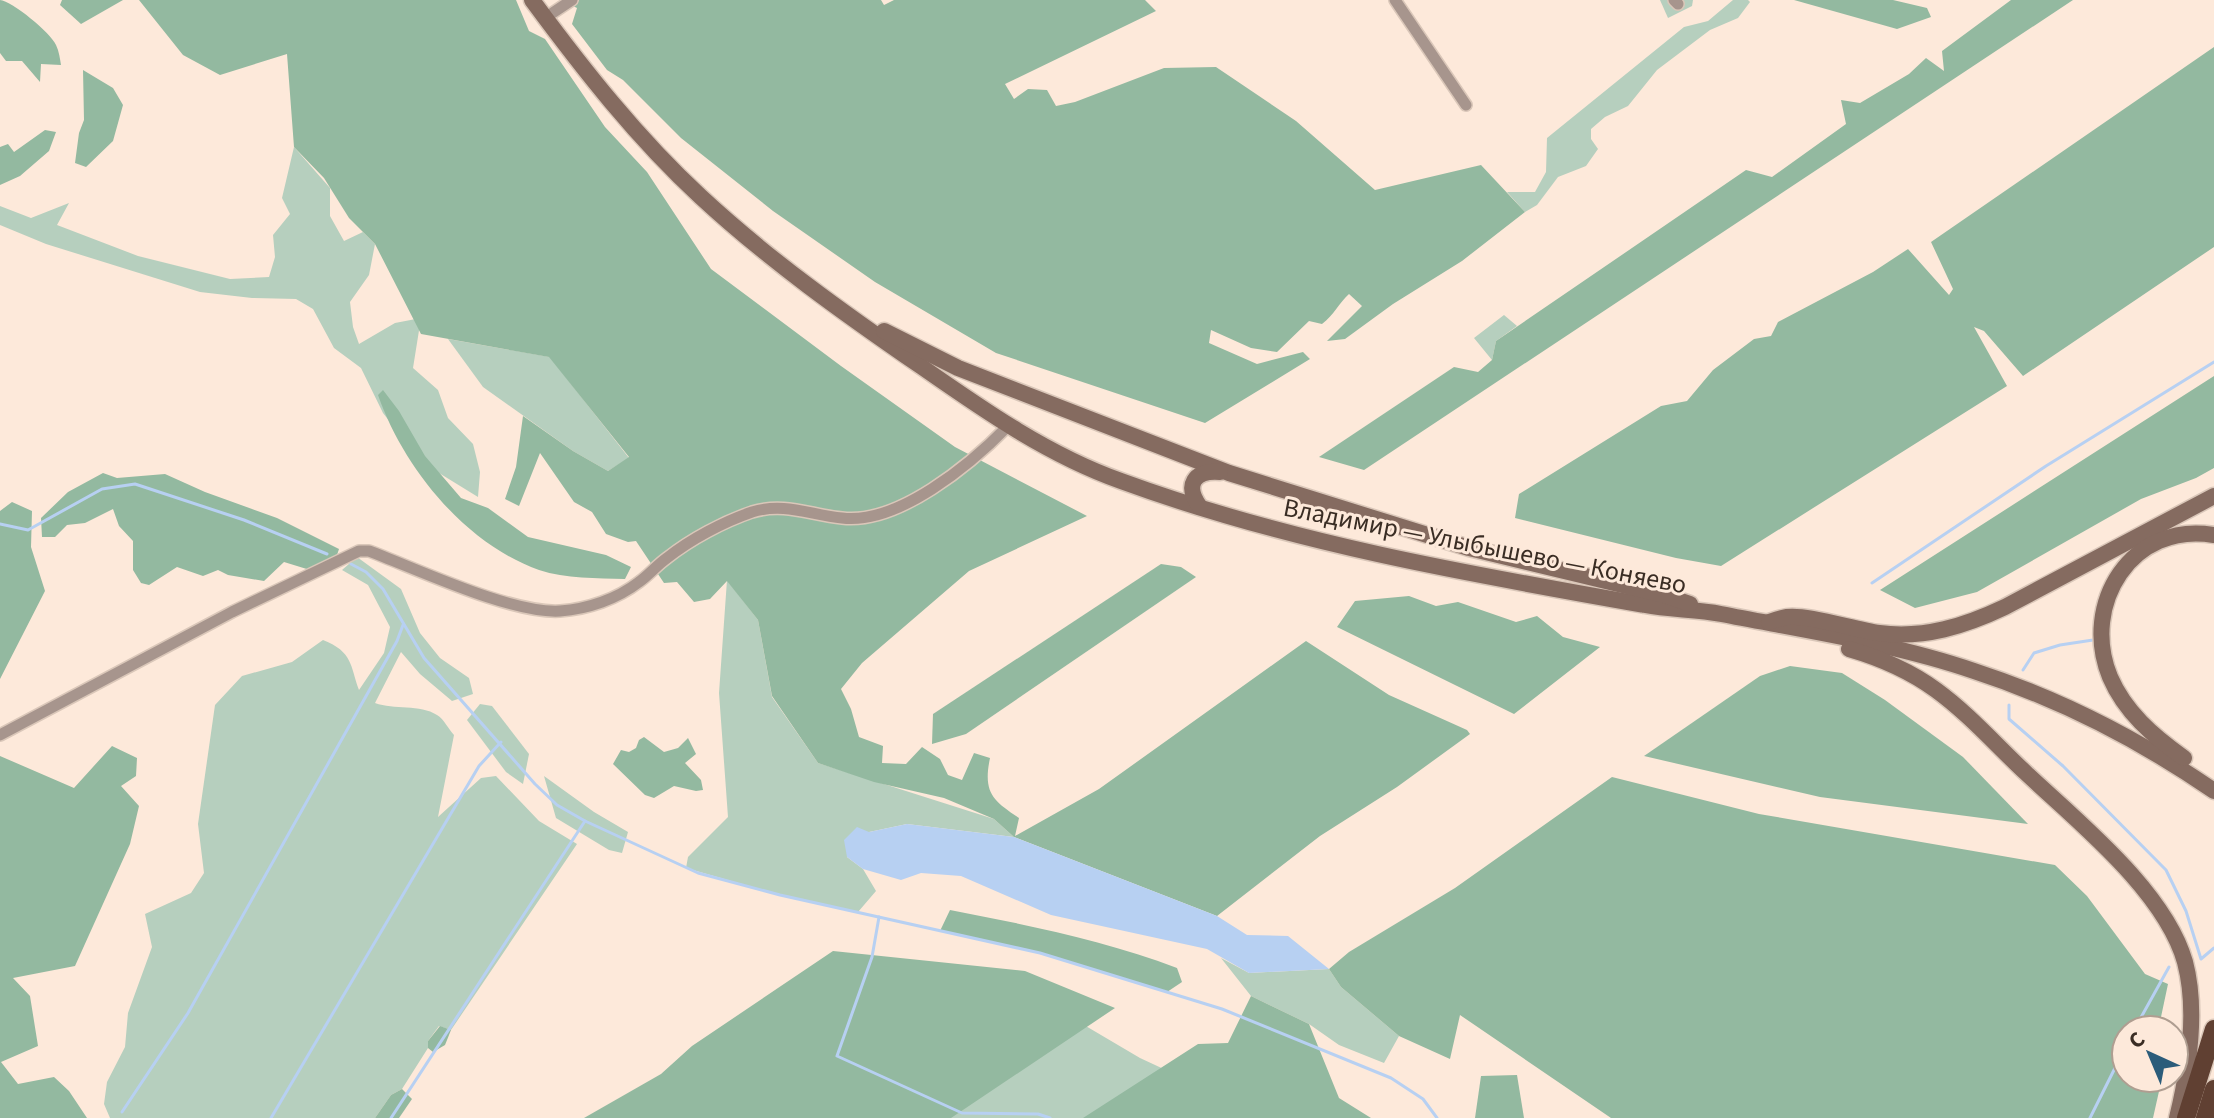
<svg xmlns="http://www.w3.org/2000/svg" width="2214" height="1118" viewBox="0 0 2214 1118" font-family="'Source Sans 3',sans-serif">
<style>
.green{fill:#b6cfbe}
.forest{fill:#93b9a0}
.water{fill:#b7d0f2}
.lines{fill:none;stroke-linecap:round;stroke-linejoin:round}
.stream{stroke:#b7d0f2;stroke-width:3}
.minor-casing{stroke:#dac7b9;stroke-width:14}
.secondary-casing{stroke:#dac7b9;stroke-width:19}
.trunk-casing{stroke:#dac7b9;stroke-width:21}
.minor{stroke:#a7958d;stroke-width:11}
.secondary{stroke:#856b60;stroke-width:16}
.trunk{stroke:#604032;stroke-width:18}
.labels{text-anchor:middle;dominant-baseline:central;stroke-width:6;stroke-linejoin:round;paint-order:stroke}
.street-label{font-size:26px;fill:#3a2d24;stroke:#fde9da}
</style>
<rect width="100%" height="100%" fill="#fde9da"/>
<g class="green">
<polygon points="1660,0 1693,0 1692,6 1668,18"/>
<polygon points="1733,0 1748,0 1750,2 1738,18 1710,30 1657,70 1628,106 1605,117 1591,129 1591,139 1598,149 1586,166 1558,177 1537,205 1525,212 1507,192 1535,192 1546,172 1547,138 1684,27 1708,21"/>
<polygon points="294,147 330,188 330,216 344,241 363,232 375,244 369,275 350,302 353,327 359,344 395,323 421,318 413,368 438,390 448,418 473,444 480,472 478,497 439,473 408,445 383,413 361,368 334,348 313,309 296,299 252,298 200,292 46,244 0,225 0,206 31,218 69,203 57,225 138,256 230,279 269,277 275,257 273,235 290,214 282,198"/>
<polygon points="1504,315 1517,326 1496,341 1492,360 1474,338"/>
<polygon points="448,339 550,357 629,458 608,471 573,451 483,387"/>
<path d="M357 557 401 589 420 633 440 658 469 678 473 694 452 701 420 674 401 652 375 703C394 710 420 704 437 715 444 719 449 730 454 735L438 817 481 778 496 776 539 821 577 844 451 1030 439 1026 428 1041V1048L402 1089 391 1095 375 1118H110L104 1104 107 1082 125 1047 128 1013 152 947 145 914 191 893 204 873 198 824 215 705 242 676 292 662 323 640C353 652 350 665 359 690L384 653 390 627 368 585 342 570Z"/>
<polygon points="727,580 758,620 772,697 818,763 994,819 1014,837 907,824 869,832 847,857 863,869 876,891 858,912 769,892 686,868 688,857 728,817 719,693"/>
<polygon points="480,704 492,706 529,754 523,784 506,772 467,720"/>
<polygon points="544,776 594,812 628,832 622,853 609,850 556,818"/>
<polygon points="1221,958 1249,973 1329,969 1341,987 1399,1036 1384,1063 1339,1045 1309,1024 1251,996"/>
<polygon points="1062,1012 1140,1058 1269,1118 940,1118"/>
</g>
<g class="forest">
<path d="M0 0C12 1 51 33 56 45 59 51 60 59 61 65L41 64 40 82 22 61H6L0 53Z"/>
<polygon points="62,0 123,0 81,24 60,5"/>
<path d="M139 0H516L529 31 545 39 605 127 647 172 711 269 841 366 955 447 1087 516 969 571 862 663 841 689 851 709 859 737 883 746 882 763 906 764 922 747 940 759 948 775 962 780 974 753 990 758C983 792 992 800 1019 818L1015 836 1099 789 1306 641 1389 695 1467 730 1470 734 1397 787 1320 836 1217 916 1014 837 994 819 944 798 874 782 818 763 772 696 758 620 727 581 710 599 694 602 677 582 664 583 636 541 628 542 606 534 592 512 574 502 540 453 519 506 505 499 516 467 523 416 573 451 608 471 629 457 549 357 421 334 375 244 349 218 324 178 294 147 287 54 220 75 183 55Z"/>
<path d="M561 0H881L884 5 894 0H1145L1156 11 1005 84 1014 99 1028 89 1047 90 1056 106 1075 102 1164 68 1216 67 1296 121 1375 190 1481 165 1525 212 1462 261 1393 304 1345 339 1327 341 1362 306 1349 294C1339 303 1334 315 1322 324L1309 321 1277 352 1251 348 1211 330 1209 343 1257 364 1303 352 1310 359 1205 423 996 353 875 282 773 211 681 138 623 80 607 70 572 24 577 8Z"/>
<polygon points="1794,0 1893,0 1927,8 1931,17 1897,29"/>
<polygon points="2011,0 2073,0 1364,470 1319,457 1454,367 1478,372 1492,360 1496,341 1746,170 1772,177 1846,124 1841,100 1860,103 1909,74 1926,58 1944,71 1942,51"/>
<polygon points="2214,47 2214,247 2023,376 1984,331 1974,327 2007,386 1721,566 1676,558 1515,518 1519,494 1661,406 1687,401 1713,370 1754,339 1771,336 1778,322 1873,272 1908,249 1949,295 1953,289 1931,242"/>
<polygon points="83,70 113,88 123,105 113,141 86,167 75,163 79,133 84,120"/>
<polygon points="45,130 56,132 49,151 20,176 0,185 0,147 8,144 14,152"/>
<polygon points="2214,376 2214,468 2196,478 2141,499 1977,592 1915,608 1880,590"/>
<path d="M383 390 399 411 425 456 461 498 488 508 528 537 606 555 631 567 625 579C597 578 566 579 539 570 465 544 403 467 378 395Z"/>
<polygon points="103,473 117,478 165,474 205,492 277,518 339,549 337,555 310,570 284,562 264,581 228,575 218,570 203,576 177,567 149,585 141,583 133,570 133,541 119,526 113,509 85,523 67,525 55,537 42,537 41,518 68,492"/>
<polygon points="12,502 32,511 31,547 45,591 0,679 0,511"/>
<polygon points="1161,564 1181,567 1196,577 966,734 932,744 933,714"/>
<polygon points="1409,596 1436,606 1458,602 1516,622 1537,616 1563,637 1600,647 1514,714 1337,627 1355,601"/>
<polygon points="1790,666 1842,673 1885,700 1963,757 2028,824 1820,797 1644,756 1760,676"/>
<polygon points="644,737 664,752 678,748 688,738 696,754 685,763 701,780 703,790 696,791 674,786 654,798 645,795 613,764 621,750 629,752 636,748 639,740"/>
<polygon points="112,746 137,758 136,776 121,786 139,806 130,844 75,966 13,978 30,996 38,1046 1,1062 18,1084 54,1077 69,1091 87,1118 0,1118 0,756 74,788"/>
<polygon points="1612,777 1759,814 2055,865 2087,896 2145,974 2168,984 2161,1017 2163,1030 2126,1030 2126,1078 2162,1078 2153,1118 1611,1118 1460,1015 1450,1059 1399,1036 1341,987 1329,969 1349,952 1455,888"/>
<path d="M950 910C1027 925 1104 940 1177 968L1182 982 1167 992 1040 953 940 931Z"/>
<polygon points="833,951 1025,971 1115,1008 951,1118 584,1118 661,1074 692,1046"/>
<polygon points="1251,996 1309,1024 1339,1098 1371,1118 1083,1118 1198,1044 1228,1043"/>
<polygon points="440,1026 451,1030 445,1045 433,1052 428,1048 428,1041"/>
<polygon points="1517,1075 1524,1118 1475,1118 1481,1076"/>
<polygon points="402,1089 412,1099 399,1118 375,1118 391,1095"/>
</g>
<polygon class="water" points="907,824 1014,837 1217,916 1247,935 1288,936 1329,969 1249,973 1207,949 1051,915 961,876 921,873 901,880 863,869 847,857 844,840 857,827 869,832"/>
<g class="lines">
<g class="stream">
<polyline points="0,524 28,530 102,489 135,484 244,520 327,554"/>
<polyline points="351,564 366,572 383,589 424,658 535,784 557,805 585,821 698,873 780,895 1040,953 1222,1009 1391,1078 1423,1099 1437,1118"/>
<polyline points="1872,583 2046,466 2214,362"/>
<polyline points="2023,670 2034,653 2060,645 2093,640"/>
<polyline points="2009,705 2009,719 2063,766 2166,870 2186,911 2201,959 2214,948"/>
<polyline points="879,917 872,957 837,1056 962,1113 1038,1114 1050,1118"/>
<polyline points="2134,1030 2169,967"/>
<polyline points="122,1112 188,1013 397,641 403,625"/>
<polyline points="271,1118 479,766 501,742"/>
<polyline points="391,1118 585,821"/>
<polyline points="2090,1118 2126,1046"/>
</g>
<defs>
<g id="minor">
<polyline points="1395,0 1466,105"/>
<polyline points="1674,0 1678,4"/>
<polyline points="545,18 572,0"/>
<path d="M0 735 232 612 359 551H369C417 569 512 614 560 611 588 609 617 599 639 582 649 575 657 565 667 558 691 539 723 522 752 512 785 502 810 515 842 518 898 525 971 464 1008 426"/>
</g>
<g id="secondary">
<path d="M532 0C583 69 637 138 701 197 769 260 845 314 922 367 985 411 1048 455 1121 481 1290 543 1468 574 1645 605 1670 610 1696 609 1721 614 1803 630 1896 644 1974 671 2060 699 2140 740 2214 791"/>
<polyline points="884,331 958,368 1229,473 1469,548 1664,595 1690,604"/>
<path d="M1200 507C1184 485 1194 470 1220 472"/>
<path d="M1769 622C1775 620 1781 618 1787 617 1806 614 1856 630 1879 633 1924 639 1965 626 2005 607L2214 496"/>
<path d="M1849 649C1880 658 1910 671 1936 690 1969 714 1997 746 2026 773 2078 822 2165 891 2185 962 2198 1011 2189 1069 2177 1118"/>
<path d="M2184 758C2153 736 2125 712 2110 677 2080 604 2132 521 2214 535"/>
</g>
<g id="trunk">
<polyline points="2186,1118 2214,1029"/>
<polyline points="2205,1118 2214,1089"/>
</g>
</defs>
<use href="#minor" class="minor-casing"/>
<use href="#secondary" class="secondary-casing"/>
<use href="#trunk" class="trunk-casing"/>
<use href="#minor" class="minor"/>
<use href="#secondary" class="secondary"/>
<use href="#trunk" class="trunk"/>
</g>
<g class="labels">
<g class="street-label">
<text transform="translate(1485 546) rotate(11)">Владимир — Улыбышево — Коняево</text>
</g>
</g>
<g transform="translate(2150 1054) rotate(316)"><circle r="38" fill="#fde9da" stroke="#af9e91" stroke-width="2"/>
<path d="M0-6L14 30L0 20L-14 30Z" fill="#2b5c7a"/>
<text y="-12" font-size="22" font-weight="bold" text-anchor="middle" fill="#3a2d24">С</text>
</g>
</svg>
